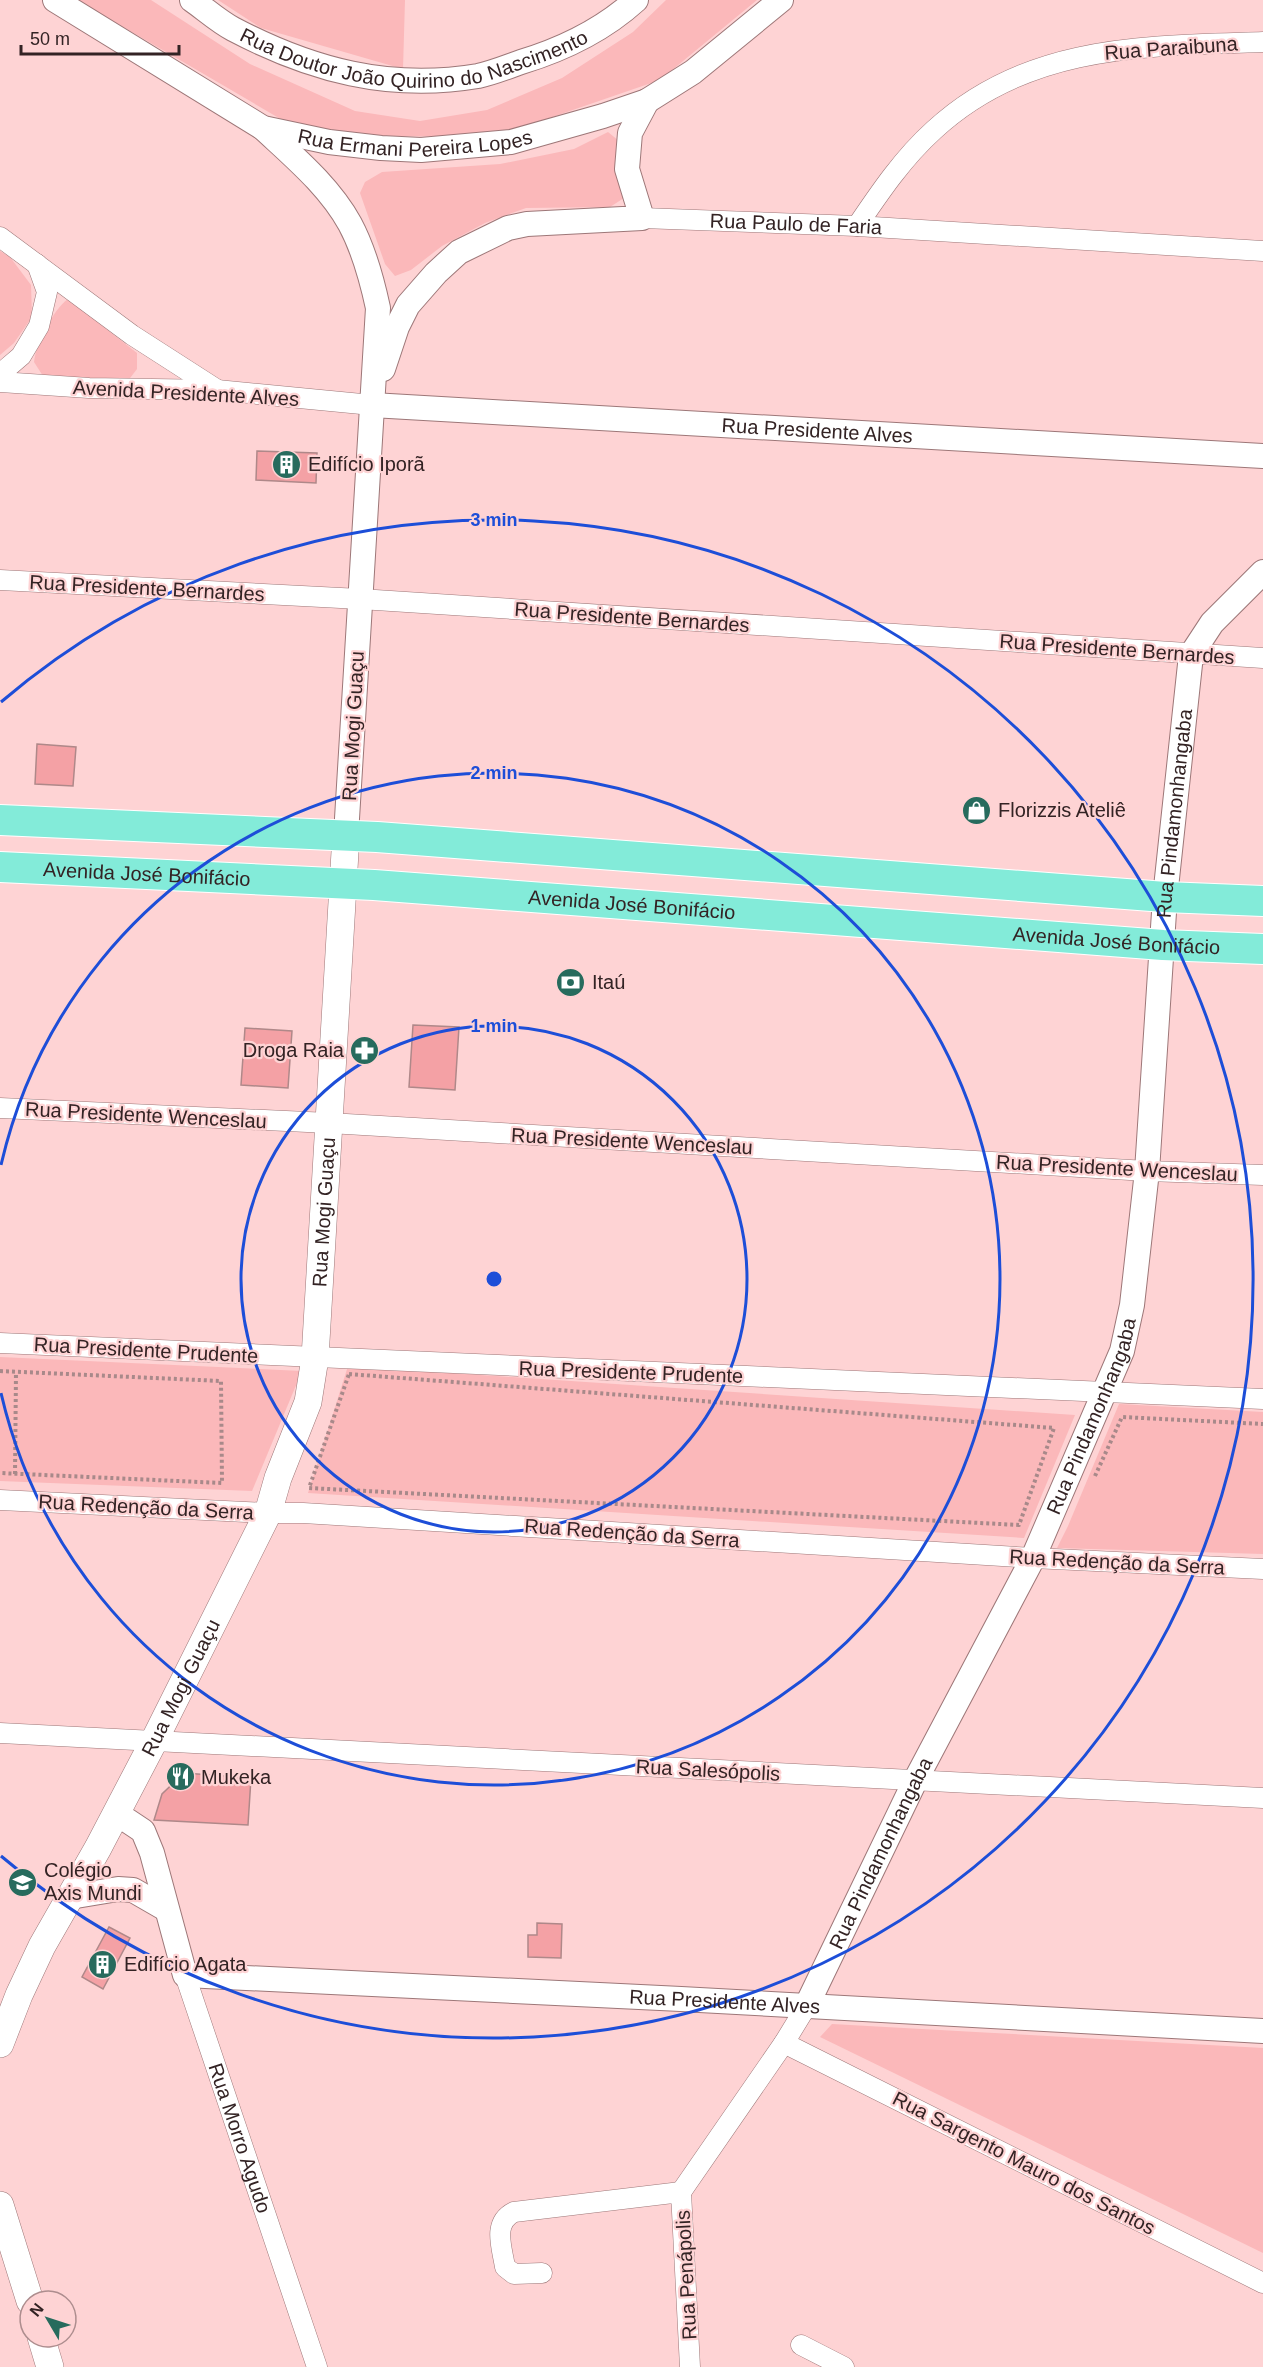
<svg xmlns="http://www.w3.org/2000/svg" width="1263" height="2367" viewBox="0 0 1263 2367" font-family="Arial,sans-serif">
<style>
.green{fill:#fbb8ba}
.building{fill:#f4a1a5;stroke:#af8889;stroke-width:1.5}
.lines{fill:none;stroke-linecap:round;stroke-linejoin:round}
.minor-casing{stroke:#9d7778;stroke-width:21}
.tertiary-casing{stroke:#9d7778;stroke-width:26}
.secondary-casing{stroke:#9d7778;stroke-width:28}
.primary-casing{stroke:#fff;stroke-width:32}
.path{stroke:#a8898a;stroke-width:4;stroke-dasharray:3 3;stroke-linecap:butt}
.minor{stroke:#fff;stroke-width:20}
.tertiary{stroke:#fff;stroke-width:24}
.secondary{stroke:#fff;stroke-width:27}
.primary{stroke:#83ebd9;stroke-width:30}
.ring{fill:none;stroke:#1d4ed8;stroke-width:3}
.labels{text-anchor:middle;dominant-baseline:central;stroke-width:4.5;stroke-linejoin:round;paint-order:stroke}
.street-label{font-size:20px;fill:#332324;stroke:#fed3d4}
.poi-label{font-size:20px;fill:#332324;stroke:#fed3d4;text-anchor:start}
.centre{fill:#1d4ed8;stroke:#fed3d4;stroke-width:3}
.ring-label{font-size:18px;text-anchor:middle;font-weight:bold;fill:#1d4ed8;stroke:#fed3d4;stroke-width:4.5;stroke-linejoin:round;paint-order:stroke}
</style>
<rect width="100%" height="100%" fill="#fed3d4"/>
<g class="green">
<polygon points="77,0 151,0 250,64 355,111 420,121 487,110 562,78 633,32 666,0 757,0 660,80 494,137 308,135"/>
<polygon points="218,0 405,0 403,69 261,28"/>
<polygon points="608,132 619,141 624,198 610,207 526,208 485,223 442,246 411,270 395,276 385,264 360,193 365,182 382,172 500,164 574,149"/>
<polygon points="0,251 10,257 31,285 32,317 14,343 0,355"/>
<path d="M68 299 137 353V369L127 382 43 376 34 362C36 343 53 310 68 299Z"/>
<polygon points="0,1357 302,1371 252,1491 0,1481"/>
<polygon points="348,1366 1075,1415 1024,1538 308,1493"/>
<polygon points="1119,1404 1263,1412 1263,1554 1057,1548 1068,1526"/>
<polygon points="832,2024 1263,2048 1263,2253 820,2037"/>
</g>
<g class="building">
<polygon points="257,451 317,453 316,483 256,480"/>
<polygon points="37,744 76,747 73,786 35,784"/>
<polygon points="413,1025 459,1027 455,1090 409,1087"/>
<polygon points="245,1028 292,1031 288,1088 241,1085"/>
<polygon points="184,1773 251,1778 248,1825 154,1820 162,1794"/>
<polygon points="537,1923 562,1924 561,1958 528,1957 528,1935 537,1935"/>
<polygon points="109,1927 130,1938 103,1989 82,1977"/>
</g>
<g class="lines">
<defs>
<g id="minor">
<path id="s1" d="M642 218 857 226 1263 251"/>
<path d="M857 226C880 192 903 158 934 130 1027 44 1144 46 1263 42"/>
<polyline points="0,237 132,335 216,389"/>
<polyline points="0,374 21,356 39,326 47,292 37,264"/>
<polyline points="0,382 89,388 217,390 372,405"/>
<polyline points="0,580 360,599 1263,658"/>
<polyline points="0,1108 329,1123 1147,1171 1263,1175"/>
<polyline points="0,1343 1263,1399"/>
<polyline points="0,1500 268,1513 303,1513 1033,1558 1263,1569"/>
<polyline points="0,1733 1263,1798"/>
<path id="s2" d="M185 1975 317 2367"/>
<polyline points="784,2043 1263,2283"/>
<polyline points="681,2192 784,2043 806,2007"/>
<path d="M542 2273 514 2274 505 2267C502 2247 492 2223 514 2212L681 2192 690 2367"/>
<polyline points="801,2345 844,2367"/>
</g>
<g id="tertiary">
<path id="s3" d="M55 0 263 128 329 142 381 148 421 150 511 142 603 116 647 101 693 72 781 0"/>
<path id="s4" d="M192 0C205 9 218 21 233 29 311 70 389 91 478 76 492 73 507 67 521 62 564 49 603 30 636 0"/>
<path d="M263 128C294 157 329 186 350 224 364 250 372 280 378 308L346 835"/>
<polyline points="383,369 397,327 408,305 436,273 459,252 508,228 527,224 642,218 627,169 630,133 647,101"/>
<path id="s5" d="M372 405 1263 456"/>
<path id="s6" d="M116 1813 143 1831 152 1853 185 1975 681 1999 1263 2031"/>
<polyline points="70,1897 118,1889 133,1890 166,1909"/>
<path id="s7" d="M806 2007 915 1781 1033 1558 1122 1351 1132 1305 1147 1171 1165 897 1191 655 1212 623 1263 572"/>
</g>
<g id="secondary">
<path id="s8" d="M0 2044 19 1995 42 1946 98 1848 154 1741 268 1513 278 1478 308 1402 315 1358 346 835"/>
<polyline points="0,2205 30,2301"/>
<polyline points="41,2337 50,2367"/>
</g>
<g id="primary">
<polyline points="0,820 377,837 1165,897 1263,901"/>
<path id="s9" d="M0 867 374 885 1163 945 1263 949"/>
</g>
</defs>
<use href="#minor" class="minor-casing"/>
<use href="#tertiary" class="tertiary-casing"/>
<use href="#secondary" class="secondary-casing"/>
<use href="#primary" class="primary-casing"/>
<g class="path">
<polyline points="0,1371 221,1381 222,1483 0,1473"/>
<polygon points="349,1374 1054,1428 1019,1525 309,1488"/>
<polyline points="15,1474 16,1372"/>
<polyline points="1095,1476 1122,1417 1263,1424"/>
</g>
<use href="#minor" class="minor"/>
<use href="#tertiary" class="tertiary"/>
<use href="#secondary" class="secondary"/>
<use href="#primary" class="primary"/>
</g>
<g class="ring">
<circle cx="494" cy="1279" r="253"/>
<path d="M1 1165A506 506 0 1 1 1 1393"/>
<path d="M1 702A759 759 0 1 1 1 1856"/>
</g>
<defs>
<symbol id="building-disc" viewBox="-11 -11 22 22"><circle r="9.5" fill="#276b5d" stroke="#fed3d4"/><path d="M-4-6H4V6H1V3H-1V6H-4ZM-2.5-4.3h1.7v1.8h-1.7ZM.8-4.3h1.7v1.8H.8ZM-2.5-1h1.7V.8h-1.7ZM.8-1h1.7V.8H.8Z" fill="#fff"/></symbol>
<symbol id="shop-disc" viewBox="-11 -11 22 22"><circle r="9.5" fill="#276b5d" stroke="#fed3d4"/><path d="M-5-2.5h2.3a2.7 3.5 0 0 1 5.4 0H5L5.5 6h-11ZM-1.5-2.5h3a1.5 2.3 0 0 0-3 0Z" fill="#fff"/></symbol>
<symbol id="bank-disc" viewBox="-11 -11 22 22"><circle r="9.5" fill="#276b5d" stroke="#fed3d4"/><path d="M-6-4H6V4H-6ZM0-2.3a2.3 2.3 0 1 0 0 4.6a2.3 2.3 0 1 0 0-4.6Z" fill="#fff"/></symbol>
<symbol id="pharmacy-disc" viewBox="-11 -11 22 22"><circle r="9.5" fill="#276b5d" stroke="#fed3d4"/><path d="M-2-6h4v4h4v4h-4v4h-4v-4h-4v-4h4Z" fill="#fff"/></symbol>
<symbol id="restaurant-disc" viewBox="-11 -11 22 22"><circle r="9.5" fill="#276b5d" stroke="#fed3d4"/><path d="M-5-6h1v4h1v-4h1v4h1v-4h1v5L-1.5 .5V6h-2V.5L-5-1ZM5-6V6H3V1.5H1.5Q1.5-4 5-6Z" fill="#fff"/></symbol>
<symbol id="school-disc" viewBox="-11 -11 22 22"><circle r="9.5" fill="#276b5d" stroke="#fed3d4"/><path d="M0-5L7-2L0 1L-7-2ZM-4 1L0 2.5L4 1V4Q0 6-4 4Z" fill="#fff"/></symbol>
</defs>
<g fill-rule="evenodd">
<use href="#building-disc" x="270" y="448" width="33" height="33"/>
<use href="#shop-disc" x="960" y="794" width="33" height="33"/>
<use href="#bank-disc" x="554" y="966" width="33" height="33"/>
<use href="#pharmacy-disc" x="348" y="1034" width="33" height="33"/>
<use href="#restaurant-disc" x="164" y="1760" width="33" height="33"/>
<use href="#school-disc" x="6" y="1866" width="33" height="33"/>
<use href="#building-disc" x="86" y="1948" width="33" height="33"/>
</g>
<g class="labels">
<g class="street-label">
<text stroke="none"><textPath href="#s4" startOffset="240">Rua Doutor João Quirino do Nascimento</textPath></text>
<text transform="translate(1171 48) rotate(-4)">Rua Paraibuna</text>
<text stroke="none"><textPath href="#s3" startOffset="398">Rua Ermani Pereira Lopes</textPath></text>
<text stroke="none"><textPath href="#s1" startOffset="154">Rua Paulo de Faria</textPath></text>
<text transform="translate(186 393) rotate(3)">Avenida Presidente Alves</text>
<text stroke="none"><textPath href="#s5" startOffset="446">Rua Presidente Alves</textPath></text>
<text transform="translate(147 588) rotate(3)">Rua Presidente Bernardes</text>
<text transform="translate(632 617) rotate(4)">Rua Presidente Bernardes</text>
<text transform="translate(1117 649) rotate(4)">Rua Presidente Bernardes</text>
<text transform="translate(353 726) rotate(-87)">Rua Mogi Guaçu</text>
<text stroke="none"><textPath href="#s7" startOffset="1269">Rua Pindamonhangaba</textPath></text>
<text stroke="none"><textPath href="#s9" startOffset="147">Avenida José Bonifácio</textPath></text>
<text stroke="none"><textPath href="#s9" startOffset="633">Avenida José Bonifácio</textPath></text>
<text stroke="none"><textPath href="#s9" startOffset="1119">Avenida José Bonifácio</textPath></text>
<text transform="translate(146 1115) rotate(3)">Rua Presidente Wenceslau</text>
<text transform="translate(632 1141) rotate(3)">Rua Presidente Wenceslau</text>
<text transform="translate(1117 1168) rotate(3)">Rua Presidente Wenceslau</text>
<text stroke="none"><textPath href="#s8" startOffset="904">Rua Mogi Guaçu</textPath></text>
<text transform="translate(146 1350) rotate(3)">Rua Presidente Prudente</text>
<text transform="translate(631 1372) rotate(2)">Rua Presidente Prudente</text>
<text stroke="none"><textPath href="#s7" startOffset="657">Rua Pindamonhangaba</textPath></text>
<text transform="translate(146 1507) rotate(3)">Rua Redenção da Serra</text>
<text transform="translate(632 1533) rotate(4)">Rua Redenção da Serra</text>
<text transform="translate(1117 1562) rotate(3)">Rua Redenção da Serra</text>
<text stroke="none"><textPath href="#s8" startOffset="400">Rua Mogi Guaçu</textPath></text>
<text transform="translate(708 1770) rotate(3)">Rua Salesópolis</text>
<text stroke="none"><textPath href="#s7" startOffset="171">Rua Pindamonhangaba</textPath></text>
<text stroke="none"><textPath href="#s6" startOffset="723">Rua Presidente Alves</textPath></text>
<text stroke="none"><textPath href="#s2" startOffset="172">Rua Morro Agudo</textPath></text>
<text transform="translate(1024 2163) rotate(27)">Rua Sargento Mauro dos Santos</text>
<text transform="translate(686 2275) rotate(-93)">Rua Penápolis</text>
</g>
<g class="poi-label">
<text x="308" y="464">Edifício Iporã</text>
<text x="998" y="810">Florizzis Ateliê</text>
<text x="592" y="982">Itaú</text>
<text x="344" y="1050" text-anchor="end">Droga Raia</text>
<text x="201" y="1777">Mukeka</text>
<text x="44" y="1870">Colégio<tspan x="44" dy="23">Axis Mundi</tspan></text>
<text x="124" y="1964">Edifício Agata</text>
</g>
</g>
<circle cx="494" cy="1279" r="9" class="centre"/>
<g class="ring-label">
<text x="494" y="526">3 min</text>
<text x="494" y="779">2 min</text>
<text x="494" y="1032">1 min</text>
</g>
<g transform="translate(48 2319) rotate(309)"><circle r="28" fill="#fed3d4" stroke="#ad8d8e" stroke-width="1.5"/>
<path d="M0-4.5L10 22L0 15L-10 22Z" fill="#276b5d"/>
<text y="-9" font-size="16" font-weight="bold" text-anchor="middle" fill="#332324">N</text>
</g>
<path d="M21 45v9h158v-9" fill="none" stroke="#332324" stroke-width="3"/>
<text x="30" y="45" font-size="18" fill="#332324" stroke="#fed3d4" stroke-width="4.5" paint-order="stroke">50 m</text>
</svg>
